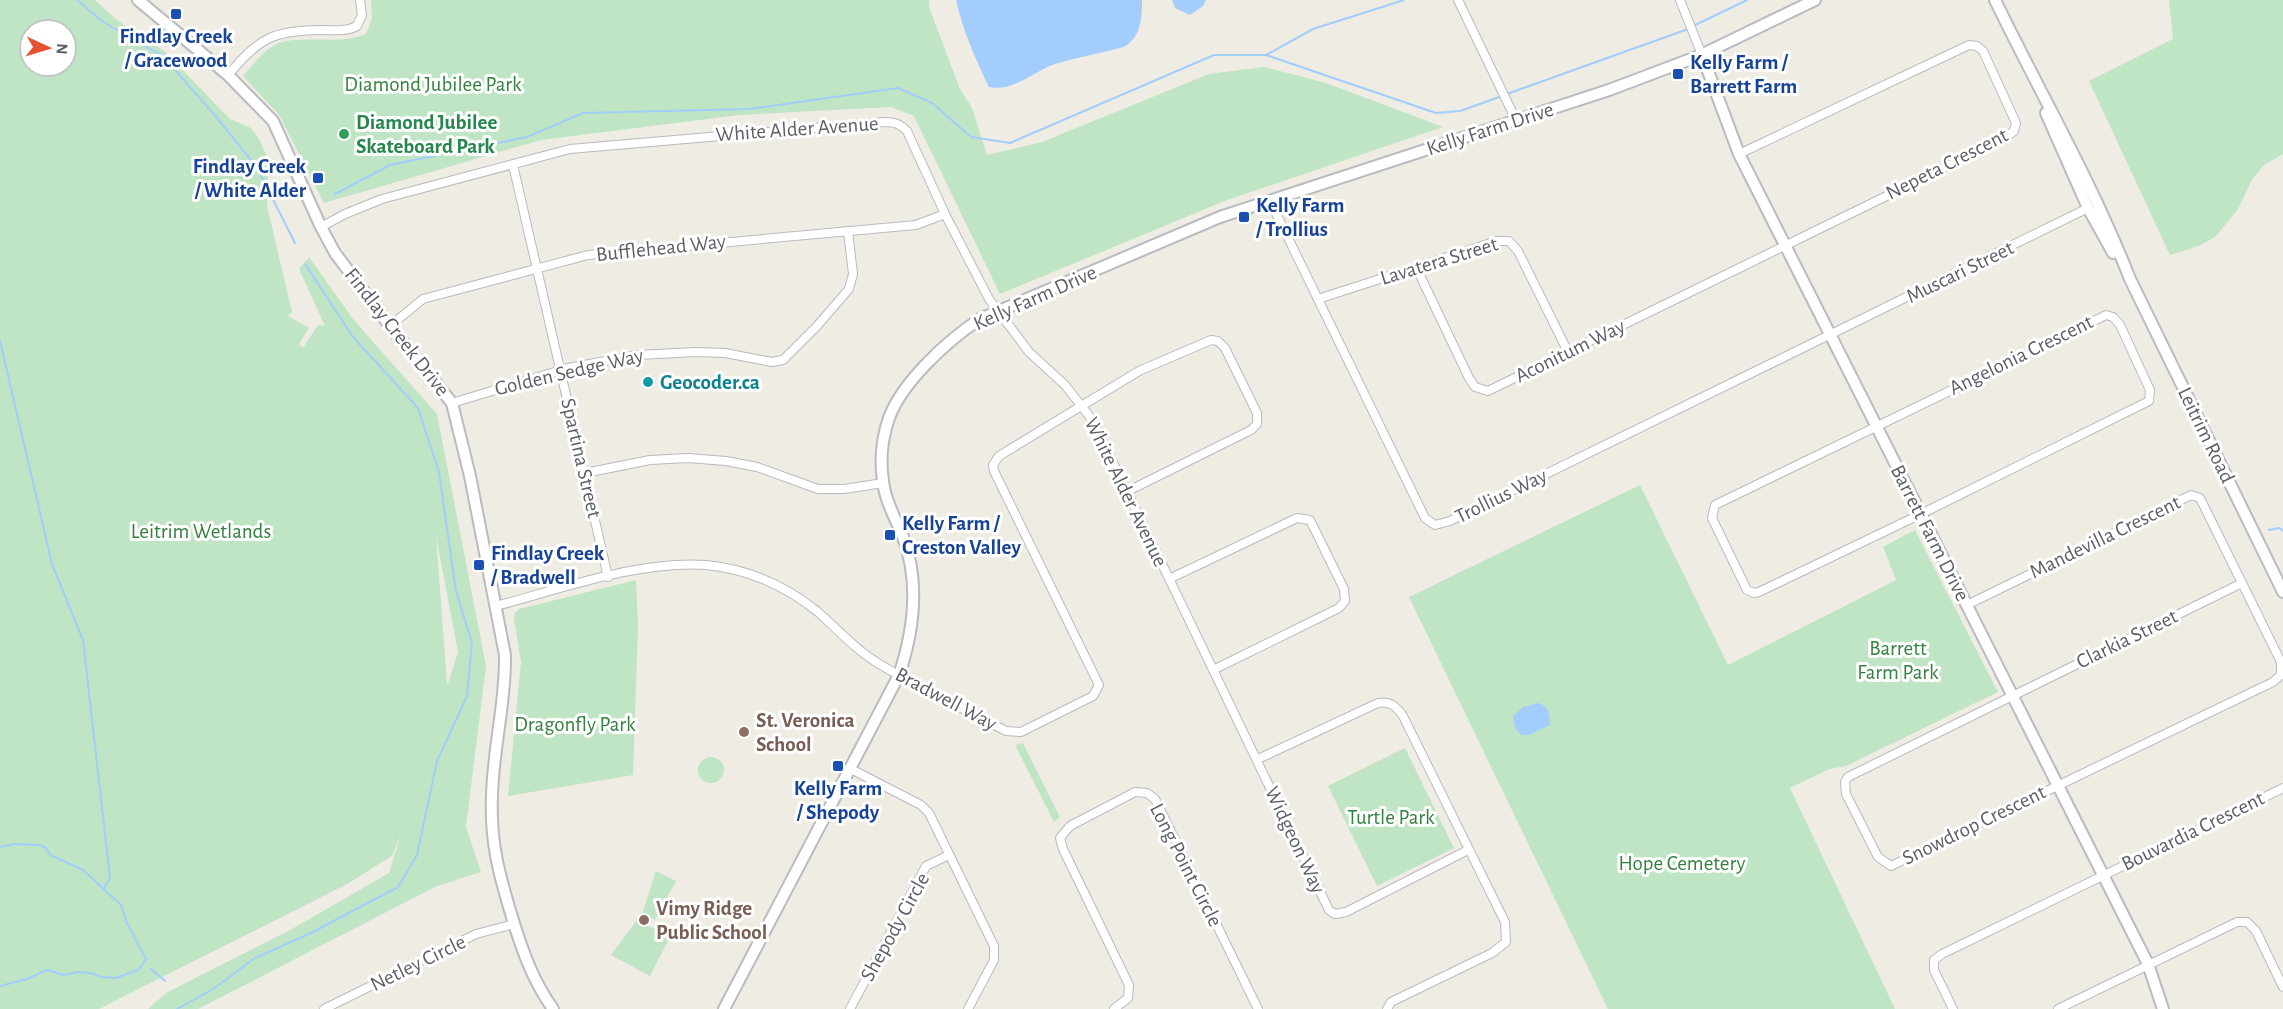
<svg xmlns="http://www.w3.org/2000/svg" width="2283" height="1009" viewBox="0 0 2283 1009" font-family="'Alegreya Sans',sans-serif">
<style>
.green{fill:#c0e5c4;fill-rule:evenodd}
.water{fill:#a3cdfd}
.lines{fill:none;stroke-linecap:round;stroke-linejoin:round}
.stream{stroke:#a3cdfd;stroke-width:2}
.street-casing{stroke:#b8babf;stroke-width:10}
.secondary-casing{stroke:#b9bbc1;stroke-width:14}
.street{stroke:#fff;stroke-width:8}
.secondary{stroke:#fff;stroke-width:10}
.transit-dot{fill:#1a4fb4;stroke:#fff;stroke-width:2}
.leisure-dot{fill:#2e9e5b;stroke:#fff;stroke-width:2}
.culture-dot{fill:#0f9aa8;stroke:#fff;stroke-width:2}
.education-dot{fill:#8d6e63;stroke:#fff;stroke-width:2}
.labels{text-anchor:middle;dominant-baseline:central;stroke-width:6;stroke-linejoin:round;paint-order:stroke}
.transit-label{font-size:21px;font-weight:bold;fill:#164399;stroke:#fff;text-anchor:start}
.park-label{font-size:21px;fill:#358140;stroke:#fff}
.leisure-label{font-size:21px;font-weight:bold;fill:#27864d;stroke:#fff;text-anchor:start}
.street-label{font-size:21px;fill:#5b5e64;stroke:#fff}
.culture-label{font-size:21px;font-weight:bold;fill:#0d838f;stroke:#fff;text-anchor:start}
.education-label{font-size:21px;font-weight:bold;fill:#785e54;stroke:#fff;text-anchor:start}
</style>
<rect width="100%" height="100%" fill="#eeece3"/>
<g class="green">
<path d="M0 0H95L117 20 164 51 230 119 251 128 258 137 268 159 267 206 292 312 288 316 309 328 299 344 303 348 318 325 325 326 299 269 309 257 353 319 437 414 486 666 466 827 481 872 437 886 198 1009H148L166 993 292 929 389 873 401 834 392 856 347 884 99 1009H0ZM30 30H66V66H30ZM436 536 458 652 448 684 447 683Z"/>
<path d="M371 0H929V7L960 89 972 108 987 155 1042 142 1209 74 1264 67 1326 83 1443 127 1227 200 1000 294 914 116 891 107 739 115 541 140 324 203 279 115 243 76C253 65 263 50 277 44 301 34 338 46 366 34L372 19Z"/>
<polygon points="2169,0 2283,0 2283,154 2264,165 2253,178 2238,209 2216,236 2201,245 2170,255 2089,81 2173,39"/>
<polygon points="1640,485 1728,665 1896,580 1883,547 1915,530 1998,692 1846,766 1829,769 1790,788 1895,1009 1608,1009 1409,597"/>
<polygon points="636,580 638,626 633,775 508,796 521,662 514,619 515,613 519,609"/>
<polygon points="1023,743 1060,817 1054,822 1015,745"/>
<polygon points="1405,748 1454,848 1377,886 1328,786"/>
<circle cx="711" cy="770" r="13"/>
<polygon points="656,871 676,881 655,920 642,914"/>
<polygon points="637,920 670,937 650,976 611,955"/>
</g>
<g class="water">
<path d="M956 0H1142C1142 18 1141 37 1124 47 1101 53 1078 57 1055 64 1034 71 1014 92 989 87 975 58 963 31 956 0Z"/>
<polygon points="1172,0 1206,0 1203,6 1190,15 1175,8"/>
<path d="M1538 703C1549 706 1550 715 1550 725L1529 735H1521L1515 728 1513 716 1523 707Z"/>
</g>
<g class="lines">
<g class="stream">
<polyline points="77,0 103,22 163,56 217,118 256,166 295,243"/>
<polyline points="1693,26 1747,0"/>
<polyline points="1266,55 1313,29 1404,0"/>
<polyline points="1507,94 1688,29"/>
<polyline points="335,194 390,165 527,137 583,113 750,109 898,88 932,103 971,137 1010,143 1214,55 1266,55 1436,113 1460,111 1502,96"/>
<polyline points="0,341 52,564 83,640 110,878 103,890"/>
<polyline points="2269,530 2279,528 2283,531"/>
<polyline points="0,847 14,844 40,845 46,848 50,855 83,870 121,905 127,923 146,959 138,970 116,978 102,977 90,973 78,972 63,975 47,970 27,979 0,986"/>
<polyline points="151,969 165,981"/>
<polyline points="177,1009 213,989 255,958 311,933 398,887 417,855 437,761 467,696 472,643 456,591 439,472 418,408 353,337 305,264"/>
</g>
<defs>
<g id="street">
<polyline points="1458,0 1516,120"/>
<polyline points="1680,0 1702,55"/>
<path d="M228 75C260 38 271 31 321 30 333 30 346 32 357 26L362 15 360 0"/>
<polyline points="513,165 608,577"/>
<polyline points="1270,201 1425,518 1435,525 1450,521 2088,208"/>
<path d="M321 227 345 214 382 199 570 149 884 122C895 122 900 124 907 131L945 214 989 299 1029 352 1065 385 1093 421 1329 910 1335 914 1346 912 1468 850"/>
<polyline points="1416,267 1469,378 1475,387 1488,391 2005,138 2014,131 2016,123 1983,51 1977,46 1969,45 1739,154"/>
<polyline points="1318,299 1497,241 1509,241 1518,251 1568,352"/>
<polygon points="2106,315 2113,317 2120,325 2150,390 2149,401 1921,514 1759,592 1754,593 1747,590 1712,518 1715,505"/>
<polyline points="390,326 423,299 588,255 916,225 945,214"/>
<polyline points="452,403 568,368 638,355 696,352 725,353 772,362 783,360 817,326 849,289 853,274 848,231"/>
<polyline points="585,473 650,460 688,458 726,461 757,467 818,489 844,489 883,483"/>
<polyline points="1169,579 1297,518 1310,520 1344,589 1345,601 1339,608 1213,670"/>
<polyline points="1967,605 2191,495 2200,498 2281,662 2281,675 2273,682 1891,866 1878,857 1846,794 1845,782 1848,777 2242,583"/>
<path d="M496 606C561 589 640 560 706 565 748 569 786 586 818 612 838 630 857 651 881 665 921 689 964 709 1006 731L1021 732 1093 696 1099 685 994 471 993 465 999 456 1139 371 1211 340 1218 341 1225 348 1257 413V424L1251 430 1126 492"/>
<path d="M1258 759 1378 703C1390 701 1396 706 1403 716L1505 922 1506 942 1492 953 1391 1002 1387 1009"/>
<polyline points="849,768 921,805 929,813 994,946 994,960 968,1009"/>
<polyline points="324,1009 476,934 514,924"/>
<polyline points="850,1009 926,866 949,855"/>
<polyline points="1114,1009 1128,998 1129,985 1063,849 1060,838 1070,826 1135,792 1147,793 1155,799 1258,1009"/>
<polyline points="1953,1009 1934,970 1934,960 1942,954 2283,788"/>
<polyline points="2058,1009 2237,922 2247,922 2256,931 2283,987"/>
</g>
<g id="secondary">
<path d="M138 0 228 75 273 121 321 227 335 253 390 326 452 403 470 476 505 655C506 702 493 748 492 796 490 842 499 874 512 917 522 950 533 981 553 1009"/>
<path d="M1995 0C2040 93 2092 182 2130 279L2283 592"/>
<polyline points="1702,55 1739,154 2148,964 2163,1009"/>
<polyline points="2046,113 2088,208 2113,253"/>
<path d="M724 1009 899 675C914 630 920 582 903 537 896 519 885 501 883 481 880 461 882 438 889 418 902 382 948 340 980 319L1220 217 1609 90 1699 56 1815 0"/>
</g>
</defs>
<use href="#street" class="street-casing"/>
<use href="#secondary" class="secondary-casing"/>
<use href="#street" class="street"/>
<use href="#secondary" class="secondary"/>
</g>
<g class="transit-dot">
<rect x="170" y="8" width="12" height="12" rx="3"/>
<rect x="1672" y="68" width="12" height="12" rx="3"/>
<rect x="312" y="172" width="12" height="12" rx="3"/>
<rect x="1238" y="211" width="12" height="12" rx="3"/>
<rect x="884" y="529" width="12" height="12" rx="3"/>
<rect x="473" y="559" width="12" height="12" rx="3"/>
<rect x="832" y="760" width="12" height="12" rx="3"/>
</g>
<circle class="leisure-dot" cx="344" cy="134" r="6"/>
<circle class="culture-dot" cx="648" cy="382" r="6"/>
<g class="education-dot">
<circle cx="744" cy="732" r="6"/>
<circle cx="644" cy="920" r="6"/>
</g>
<g class="labels">
<g class="transit-label">
<text x="176" y="36" text-anchor="middle">Findlay Creek<tspan x="176" dy="24">/ Gracewood</tspan></text>
<text x="1690" y="62">Kelly Farm /<tspan x="1690" dy="24">Barrett Farm</tspan></text>
<text x="306" y="166" text-anchor="end">Findlay Creek<tspan x="306" dy="24">/ White Alder</tspan></text>
<text x="1256" y="205">Kelly Farm<tspan x="1256" dy="24">/ Trollius</tspan></text>
<text x="902" y="523">Kelly Farm /<tspan x="902" dy="24">Creston Valley</tspan></text>
<text x="491" y="553">Findlay Creek<tspan x="491" dy="24">/ Bradwell</tspan></text>
<text x="838" y="788" text-anchor="middle">Kelly Farm<tspan x="838" dy="24">/ Shepody</tspan></text>
</g>
<g class="park-label">
<text x="433" y="84">Diamond Jubilee Park</text>
<text x="201" y="531">Leitrim Wetlands</text>
<text x="1898" y="648">Barrett<tspan x="1898" dy="24">Farm Park</tspan></text>
<text x="575" y="724">Dragonfly Park</text>
<text x="1391" y="817">Turtle Park</text>
<text x="1682" y="863">Hope Cemetery</text>
</g>
<g class="leisure-label">
<text x="356" y="122">Diamond Jubilee<tspan x="356" dy="24">Skateboard Park</tspan></text>
</g>
<g class="street-label">
<text transform="translate(797 129) rotate(-4)">White Alder Avenue</text>
<text transform="translate(1490 129) rotate(-18)">Kelly Farm Drive</text>
<text transform="translate(1947 164) rotate(-27)">Nepeta Crescent</text>
<text transform="translate(661 248) rotate(-6)">Bufflehead Way</text>
<text transform="translate(1439 261) rotate(-17)">Lavatera Street</text>
<text transform="translate(1960 272) rotate(-26)">Muscari Street</text>
<text transform="translate(1035 298) rotate(-24)">Kelly Farm Drive</text>
<text transform="translate(397 332) rotate(52)">Findlay Creek Drive</text>
<text transform="translate(1570 351) rotate(-26)">Aconitum Way</text>
<text transform="translate(2021 355) rotate(-26)">Angelonia Crescent</text>
<text transform="translate(569 372) rotate(-13)">Golden Sedge Way</text>
<text transform="translate(2206 435) rotate(64)">Leitrim Road</text>
<text transform="translate(581 458) rotate(77)">Spartina Street</text>
<text transform="translate(1126 492) rotate(64)">White Alder Avenue</text>
<text transform="translate(1501 496) rotate(-26)">Trollius Way</text>
<text transform="translate(1930 533) rotate(63)">Barrett Farm Drive</text>
<text transform="translate(2105 537) rotate(-26)">Mandevilla Crescent</text>
<text transform="translate(2127 639) rotate(-26)">Clarkia Street</text>
<text transform="translate(946 699) rotate(28)">Bradwell Way</text>
<text transform="translate(1974 825) rotate(-26)">Snowdrop Crescent</text>
<text transform="translate(2193 831) rotate(-26)">Bouvardia Crescent</text>
<text transform="translate(1295 840) rotate(65)">Widgeon Way</text>
<text transform="translate(1186 865) rotate(63)">Long Point Circle</text>
<text transform="translate(895 927) rotate(-61)">Shepody Circle</text>
<text transform="translate(418 963) rotate(-26)">Netley Circle</text>
</g>
<g class="culture-label">
<text x="660" y="382">Geocoder.ca</text>
</g>
<g class="education-label">
<text x="756" y="720">St. Veronica<tspan x="756" dy="24">School</tspan></text>
<text x="656" y="908">Vimy Ridge<tspan x="656" dy="24">Public School</tspan></text>
</g>
</g>
<g transform="translate(48 48) rotate(94)"><circle r="28" fill="#ffffff" stroke="#bdbfc1" stroke-width="1.5"/>
<path d="M0-4.5L10 22L0 15L-10 22Z" fill="#e65131"/>
<text y="-9" font-size="16" font-weight="bold" text-anchor="middle" fill="#5b5e64">N</text>
</g>
</svg>
